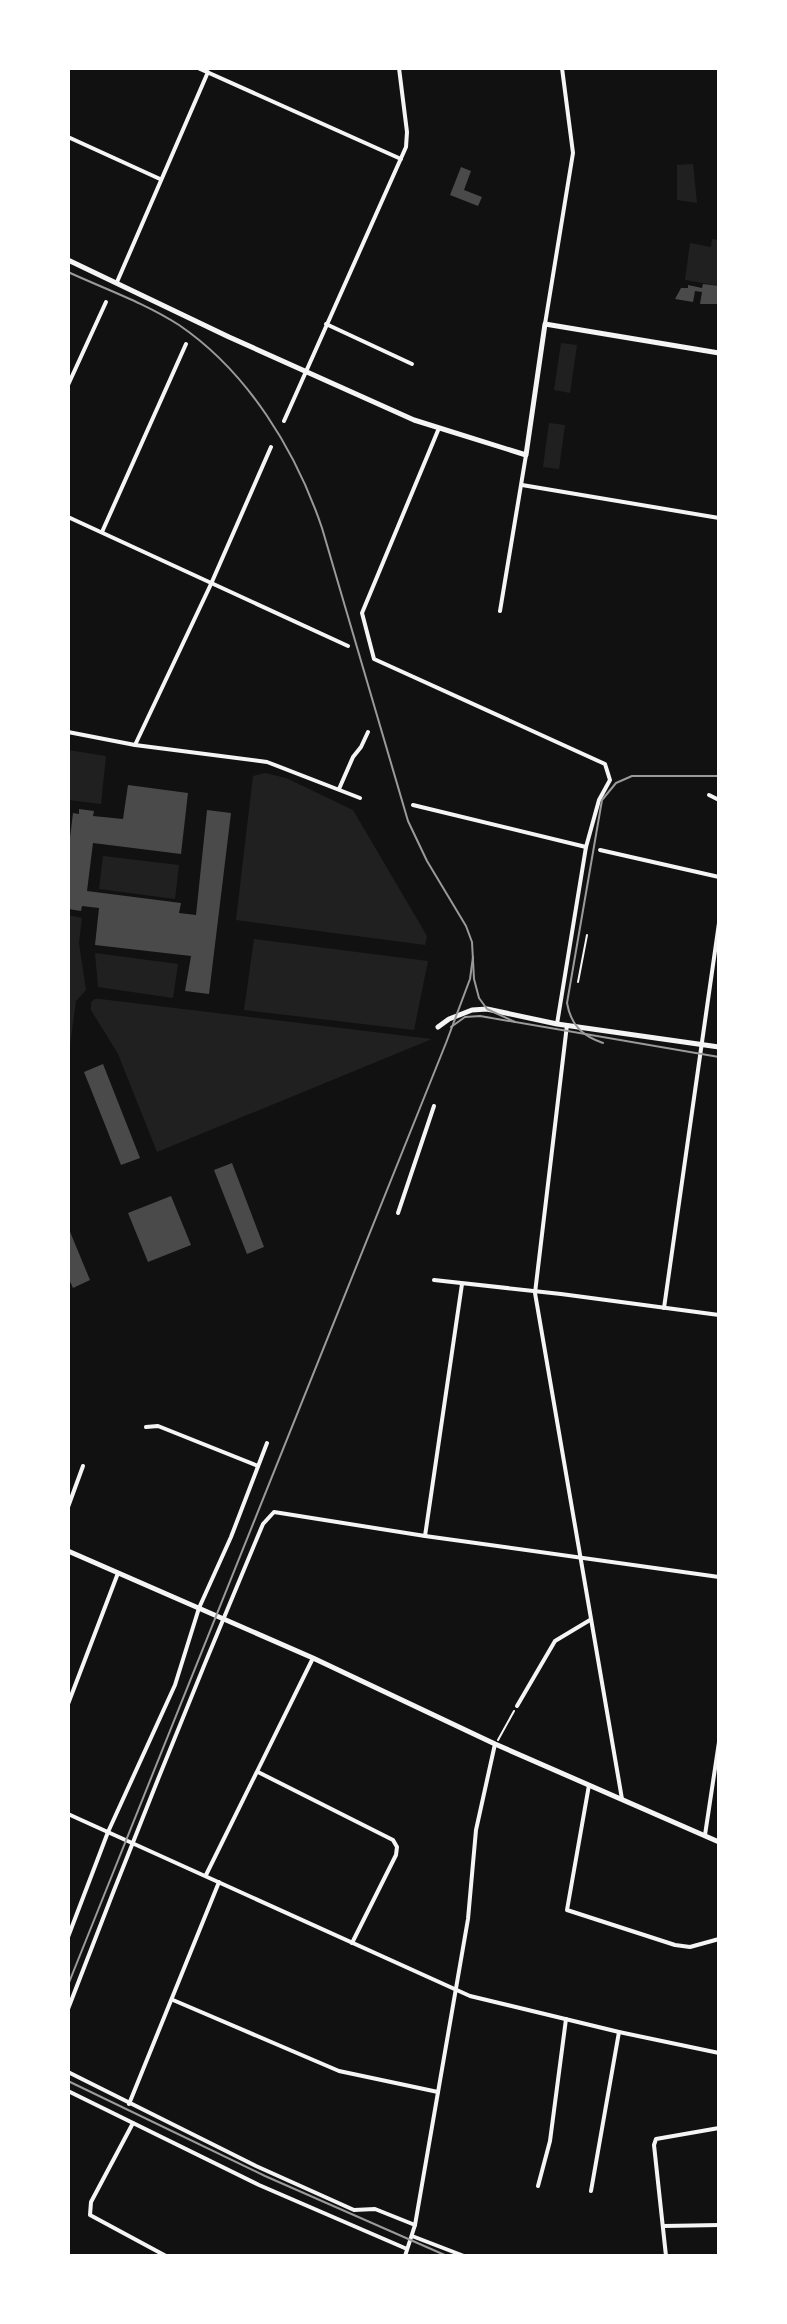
<svg xmlns="http://www.w3.org/2000/svg" width="787" height="2324" viewBox="0 0 787 2324" font-family="'Exo 2',sans-serif">
<style>
.green{fill:#202020}
.building{fill:#4a4a4a}
.lines{fill:none;stroke-linecap:round;stroke-linejoin:round}
.path{stroke:#f5f5f5;stroke-width:2}
.minor{stroke:#f5f5f5;stroke-width:4}
.tertiary{stroke:#f5f5f5;stroke-width:5}
.tram{stroke:#9a9a9a;stroke-width:2}
</style>
<rect width="100%" height="100%" fill="#111"/>
<g class="green">
<polygon points="693,164 697,203 677,200 677,165"/>
<polygon points="712,239 719,240 719,286 685,280 690,243 711,247"/>
<polygon points="561,343 577,345 570,393 554,390"/>
<polygon points="549,423 565,425 559,469 543,467"/>
<polygon points="68,750 106,756 101,804 69,800 68,807"/>
<polygon points="265,773 286,778 353,810 427,936 425,945 236,920 253,776"/>
<polygon points="103,856 179,865 175,899 99,889"/>
<polygon points="68,915 82,918 79,943 86,990 76,1001 68,1060"/>
<polygon points="254,939 428,961 414,1030 244,1010"/>
<polygon points="95,953 178,964 173,998 98,987"/>
<polygon points="95,999 100,999 432,1039 157,1152 118,1054 91,1010 91,1002"/>
</g>
<g class="building">
<polygon points="461,167 471,171 464,190 482,197 478,206 450,195"/>
<polygon points="703,284 719,286 719,304 700,304 702,292 695,291 693,302 675,299 681,288 688,288 688,285 702,288"/>
<polygon points="128,785 188,793 181,854 93,843 87,891 181,903 179,913 196,915 207,810 231,813 209,994 185,991 191,956 95,945 99,908 82,906 81,911 68,909 68,854 73,813 79,814 79,809 94,811 93,816 123,819"/>
<polygon points="103,1064 140,1158 121,1165 84,1072"/>
<polygon points="232,1163 264,1247 247,1254 214,1170"/>
<polygon points="171,1196 191,1245 148,1262 128,1213"/>
<polygon points="68,1227 90,1280 73,1288 68,1277"/>
</g>
<g class="lines">
<g class="path">
<polyline points="578,982 587,935"/>
<polyline points="498,1740 514,1711"/>
</g>
<g class="minor">
<polyline points="198,68 401,159"/>
<polyline points="68,137 160,179"/>
<polyline points="117,282 208,72"/>
<polyline points="326,324 412,364"/>
<polyline points="545,324 573,153 562,68"/>
<polyline points="68,385 106,302"/>
<polyline points="284,421 406,147 407,132 399,68"/>
<polyline points="439,428 362,613 374,659 605,764 610,780 599,800 586,847 557,1024"/>
<polyline points="522,485 719,518"/>
<polyline points="68,517 348,646"/>
<polyline points="102,532 186,344"/>
<polyline points="500,611 526,455"/>
<polyline points="68,732 135,745 267,762 360,798"/>
<polyline points="135,745 211,584 271,447"/>
<polyline points="339,789 353,757 361,747 368,732"/>
<polyline points="709,795 719,800"/>
<polyline points="413,805 586,847"/>
<polyline points="600,850 719,877"/>
<polyline points="567,1025 535,1293 622,1799"/>
<polyline points="398,1213 434,1106"/>
<polyline points="434,1280 561,1294 719,1315"/>
<polyline points="664,1308 719,923"/>
<polyline points="146,1427 158,1426 258,1466"/>
<polyline points="68,1507 83,1466"/>
<polyline points="425,1536 462,1284"/>
<polyline points="68,1704 118,1573"/>
<polyline points="517,1706 555,1641 590,1620"/>
<polyline points="258,1772 393,1840 397,1847 396,1855 352,1943"/>
<polyline points="589,1785 567,1910 675,1945 690,1947 719,1939"/>
<polyline points="68,1814 470,1996 619,2032 719,2053"/>
<polyline points="705,1835 719,1742"/>
<polyline points="206,1875 313,1658"/>
<polyline points="68,1937 108,1832 175,1685 199,1608 231,1537 267,1443"/>
<polyline points="173,2000 339,2071 438,2092"/>
<path d="M68 2009C130 1847 195 1685 263 1524L274 1512 425 1536 719 1577"/>
<polyline points="68,2072 256,2166 354,2210 375,2209 415,2225"/>
<polyline points="68,2091 259,2185 407,2249"/>
<polyline points="129,2104 219,1882"/>
<polyline points="133,2123 91,2202 90,2215 166,2256"/>
<polyline points="538,2186 550,2141 566,2019"/>
<polyline points="591,2191 619,2032"/>
<polyline points="664,2226 719,2225"/>
<polyline points="412,2236 464,2256"/>
<polyline points="405,2256 415,2225 468,1919 476,1830 495,1744"/>
<polyline points="666,2256 654,2145 656,2139 719,2128"/>
</g>
<g class="tertiary">
<polyline points="68,260 229,337 414,420 526,455 545,324 719,353"/>
<polyline points="438,1027 449,1019 472,1010 487,1009 557,1024 719,1047"/>
<polyline points="68,1551 313,1658 495,1744 719,1842"/>
</g>
<g class="tram">
<path d="M68 272C105 289 145 303 179 325 248 372 296 451 322 528L408 821 427 861 466 926 472 942 474 979 479 998 487 1009 515 1022"/>
<polyline points="451,1027 465,1017 480,1016 719,1057"/>
<path d="M603 1043C583 1036 571 1026 567 1003L602 800 616 783 632 776H719"/>
<polyline points="68,1985 446,1043 470,979 473,957"/>
<polyline points="68,2081 265,2176 447,2256"/>
</g>
</g>
<rect width="787" height="2324" fill="none" stroke="#ffffff" stroke-width="140"/>
</svg>
